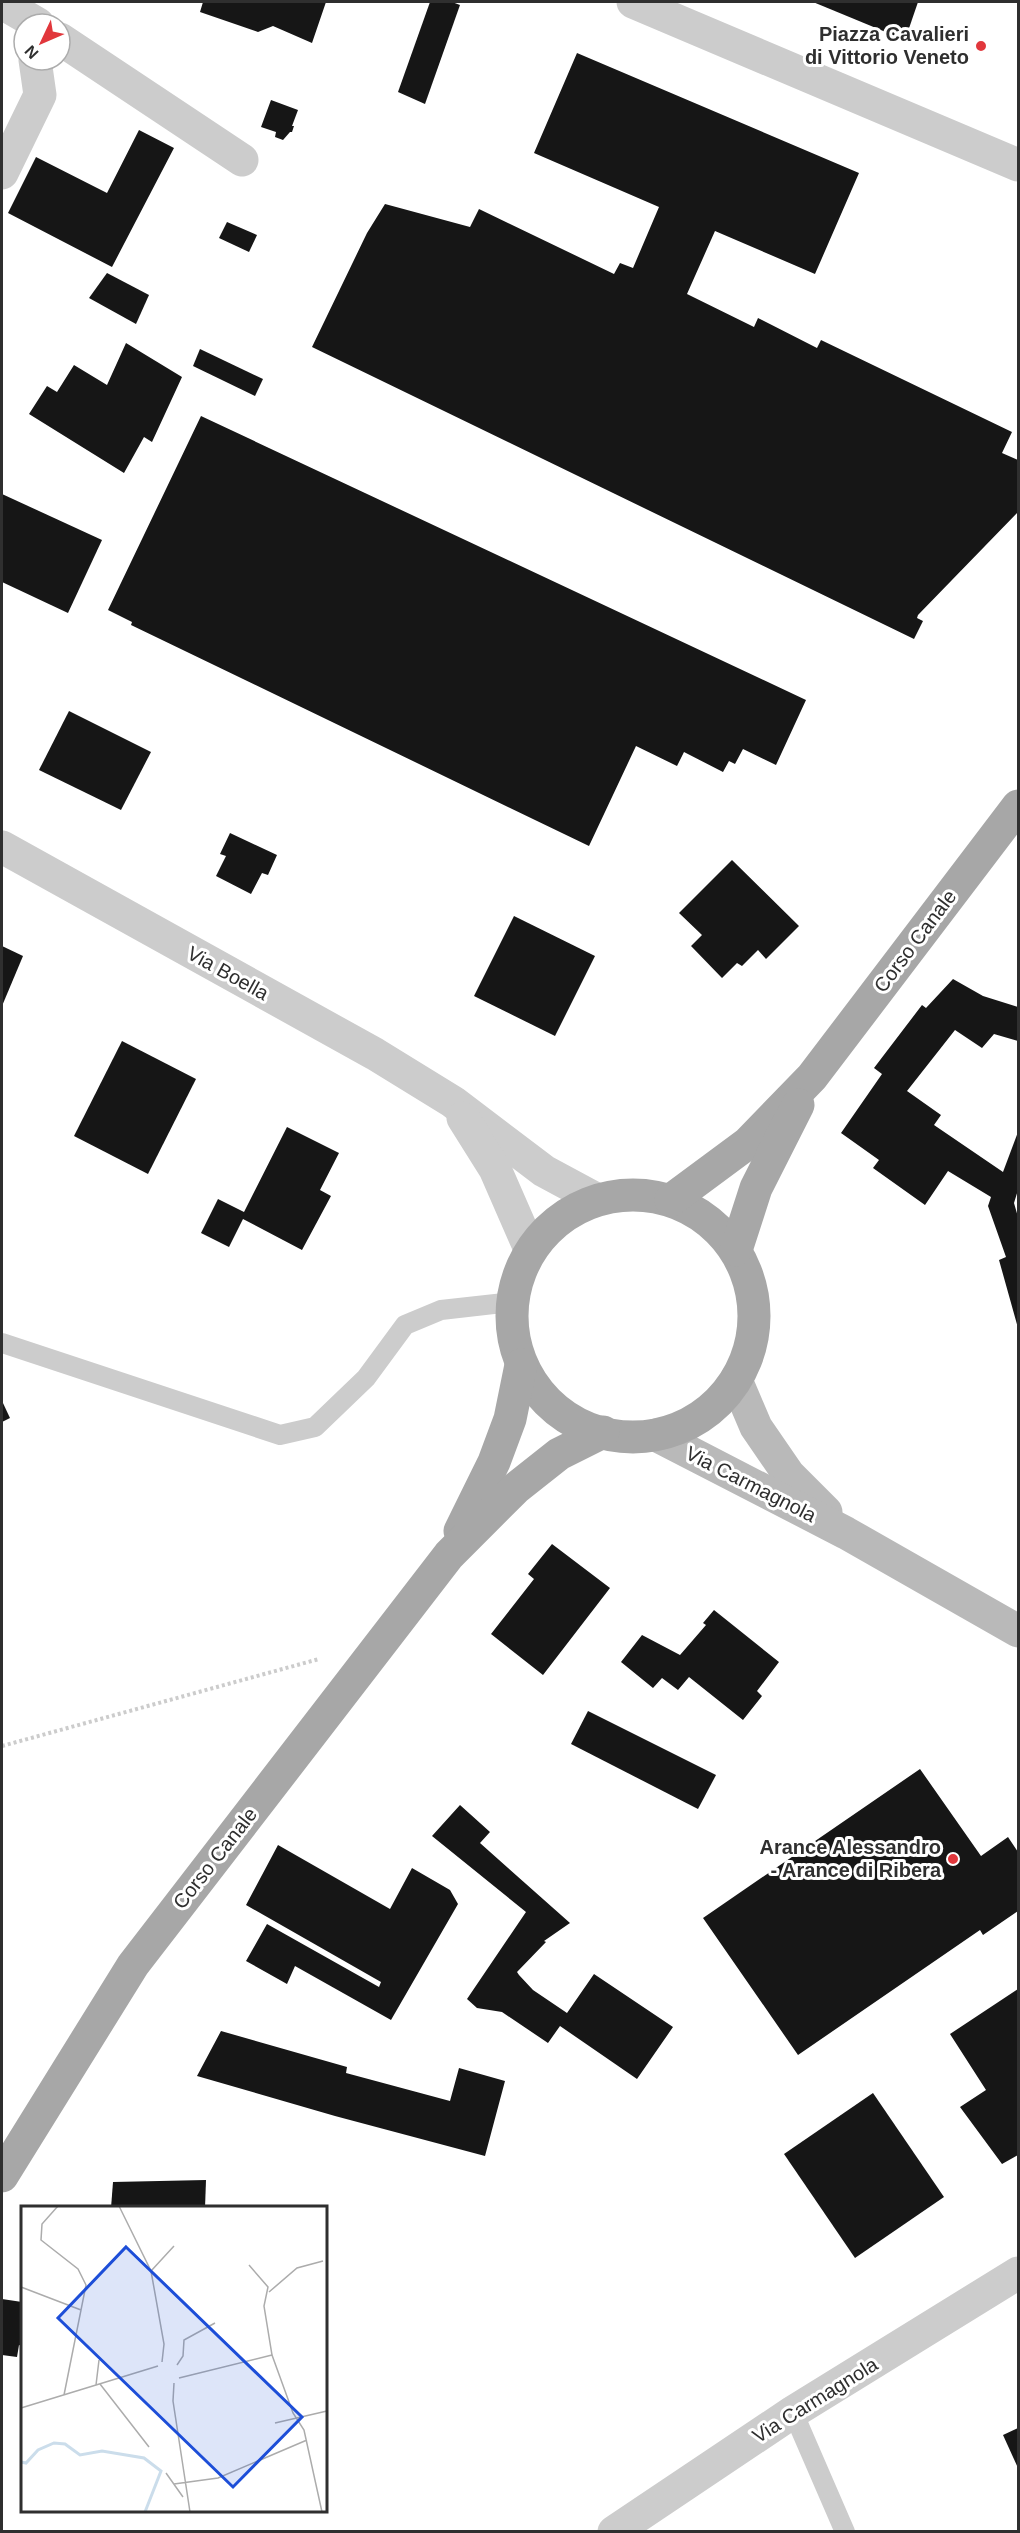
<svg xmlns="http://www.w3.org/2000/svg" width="1020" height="2533" viewBox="0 0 1020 2533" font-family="Helvetica,sans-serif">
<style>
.building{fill:#161616}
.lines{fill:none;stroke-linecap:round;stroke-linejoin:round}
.path{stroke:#ccc;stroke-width:4;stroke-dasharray:3 3;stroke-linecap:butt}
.service{stroke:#ccc;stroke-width:20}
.minor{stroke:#ccc;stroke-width:33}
.secondary{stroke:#b9b9b9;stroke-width:33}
.primary{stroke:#a7a7a7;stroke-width:33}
.poi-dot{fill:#e1373c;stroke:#fff;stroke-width:2}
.labels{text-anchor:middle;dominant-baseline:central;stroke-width:6;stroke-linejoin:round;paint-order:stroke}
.poi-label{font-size:20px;font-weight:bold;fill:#2f2f2f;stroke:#fff;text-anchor:end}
.street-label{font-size:20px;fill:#2f2f2f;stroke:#fff}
.inset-river{fill:none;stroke:#cbddeb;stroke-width:3}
.inset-road{fill:none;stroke:#acacac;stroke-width:1.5}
.view{fill:#1d4ed8;fill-opacity:0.15;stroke:#1d4ed8;stroke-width:3}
.inset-edge{fill:none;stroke:#2f2f2f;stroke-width:3}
</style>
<rect width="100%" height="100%" fill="#fff"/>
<g class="building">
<polygon points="203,2 326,2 312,43 273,26 258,32 200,12"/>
<polygon points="430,2 452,2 460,5 425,104 398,92"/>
<polygon points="813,2 918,2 905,40"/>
<polygon points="577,53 859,173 815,274 715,231 687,294 754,327 758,318 817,348 821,340 1012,432 1002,453 1018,460 1018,512 918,615 917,618 923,621 914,639 312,347 367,233 385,204 470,227 479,209 614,274 620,263 633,268 659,207 534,153"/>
<polygon points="271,100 298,110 292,126 294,126 292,132 290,132 283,140 275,137 276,132 261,127"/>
<polygon points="139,130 174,148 112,267 8,213 36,157 107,193"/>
<polygon points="227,222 257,235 249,252 219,238"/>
<polygon points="107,273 149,295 136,324 89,298"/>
<polygon points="126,343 182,377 152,442 144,437 124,473 29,414 47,386 57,392 74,365 107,385"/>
<polygon points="200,349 263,379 255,396 193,366"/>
<polygon points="201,416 806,700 776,765 743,749 735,764 729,761 723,772 684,752 677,766 636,746 589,846 131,625 132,622 108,610"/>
<polygon points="2,494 102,540 68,613 2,582"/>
<polygon points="69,711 151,752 121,810 39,770"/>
<polygon points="230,833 277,855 268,875 262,873 251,894 216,876 226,856 220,854"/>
<polygon points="732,860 799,926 766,959 758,950 742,966 737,963 722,978 691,946 702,935 679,913"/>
<polygon points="514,916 595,956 555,1036 474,996"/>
<polygon points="2,946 23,956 2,1006"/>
<polygon points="953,979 983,996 1018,1007 1018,1041 994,1034 982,1048 955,1030 907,1091 941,1115 934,1125 1003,1172 1018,1132 1018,1190 1014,1203 1018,1217 1018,1328 999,1260 1006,1257 988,1206 991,1197 948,1171 925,1205 873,1168 879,1160 841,1133 882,1074 874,1068 922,1005 926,1008"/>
<polygon points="122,1041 196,1079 148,1174 74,1136"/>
<polygon points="287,1127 339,1153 320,1190 331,1196 302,1250 243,1219 229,1247 201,1233 218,1199 244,1212"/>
<polygon points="2,1401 10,1418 2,1422"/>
<polygon points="552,1544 610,1588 543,1675 491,1634 534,1579 528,1574"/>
<polygon points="714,1610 779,1662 757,1691 762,1696 743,1720 689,1677 678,1690 662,1678 653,1688 621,1662 642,1635 680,1655 706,1625 703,1623"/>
<polygon points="588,1711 716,1775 698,1809 571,1744"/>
<polygon points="920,1769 981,1856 1008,1837 1018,1852 1018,1911 983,1935 980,1930 798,2055 703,1918"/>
<polygon points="460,1805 490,1832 480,1843 570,1923 544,1941 546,1942 517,1972 519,1975 533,1990 567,2013 594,1974 673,2027 637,2079 560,2026 548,2043 502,2012 477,2008 467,1999 526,1912 432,1836"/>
<polygon points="278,1845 390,1909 412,1868 450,1890 458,1904 391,2020 295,1966 287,1984 246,1961 267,1924 379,1987 381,1982 246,1905"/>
<polygon points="1018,1989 1018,2155 1002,2164 960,2107 986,2090 950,2034"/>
<polygon points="221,2031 347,2067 346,2073 450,2101 459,2068 505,2081 485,2156 335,2116 197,2076"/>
<polygon points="873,2093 944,2197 855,2258 784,2154"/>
<polygon points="206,2180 205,2208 111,2208 113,2182"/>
<polygon points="2,2299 22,2302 22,2346 19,2345 17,2357 2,2355"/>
<polygon points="1018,2428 1018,2468 1003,2435"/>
</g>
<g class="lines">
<polyline class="path" points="2,1746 319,1659"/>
<g class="service">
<polyline points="2,1343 280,1435 315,1427 366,1378 405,1325 441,1310 512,1302"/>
<polyline points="793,2412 845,2532"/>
</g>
<g class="minor">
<polyline points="633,2 1018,165"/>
<polyline points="2,3 38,24"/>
<polyline points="60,39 242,160"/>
<polyline points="2,173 40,95 35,60"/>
<polyline points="2,847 375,1054 453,1102 544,1171 596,1199"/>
<polyline points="463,1118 495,1169 530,1249"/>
<polyline points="614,2532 793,2412 1018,2273"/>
</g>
<g class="secondary">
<polyline points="736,1380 756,1427 789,1475 826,1512"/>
<polyline points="656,1435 846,1533 1018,1631"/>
</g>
<g class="primary">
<circle cx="633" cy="1316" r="121"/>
<polyline points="671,1200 748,1143 812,1077 1018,806"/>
<polyline points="736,1250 756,1188 798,1105"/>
<polyline points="460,1531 494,1462 510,1419 521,1365"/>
<polyline points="2,2176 133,1965 449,1555 516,1488 559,1454 603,1432"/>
</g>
</g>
<g class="poi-dot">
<circle cx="981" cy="46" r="6"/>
<circle cx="953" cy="1859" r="6"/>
</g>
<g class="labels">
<g class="poi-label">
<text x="969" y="34">Piazza Cavalieri<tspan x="969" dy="23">di Vittorio Veneto</tspan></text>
<text x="941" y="1847">Arance Alessandro<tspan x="941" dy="23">- Arance di Ribera</tspan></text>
</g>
<g class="street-label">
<text transform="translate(915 941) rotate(-53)">Corso Canale</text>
<text transform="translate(228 973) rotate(29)">Via Boella</text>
<text transform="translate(751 1484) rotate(27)">Via Carmagnola</text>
<text transform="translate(215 1858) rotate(-52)">Corso Canale</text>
<text transform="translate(815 2400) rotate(-32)">Via Carmagnola</text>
</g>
</g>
<g transform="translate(21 2206)">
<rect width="306" height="306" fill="#fff"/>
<path class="inset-river" d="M0 256 5 257 17 244 33 237 44 238 59 249 81 245 123 252 140 265 124 306"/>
<path class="inset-road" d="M37 0 21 18 20 34 57 63 65 79 43 189M98 0 130 65 143 138 141 156M228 59 247 81 243 100 251 149 272 207 283 224 301 306M130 65 153 40M0 81 60 104M248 86 276 62 302 55M156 159 162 150 163 134 194 117M158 172 251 149M153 177 152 195 169 306M79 178 128 241M75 179 78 154M0 202 137 160M254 217 306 205M145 267 162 291M153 278 197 272 286 234"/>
<path class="view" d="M105 41 281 211 212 281 37 112Z"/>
<rect width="306" height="306" class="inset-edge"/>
</g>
<rect width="1020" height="2533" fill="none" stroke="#2f2f2f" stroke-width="6"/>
<g transform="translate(42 42) rotate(226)"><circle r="28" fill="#ffffff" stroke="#acacac" stroke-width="1.5"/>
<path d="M0-4.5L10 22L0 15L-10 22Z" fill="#e1373c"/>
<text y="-9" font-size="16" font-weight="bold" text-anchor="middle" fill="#2f2f2f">N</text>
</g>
</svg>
